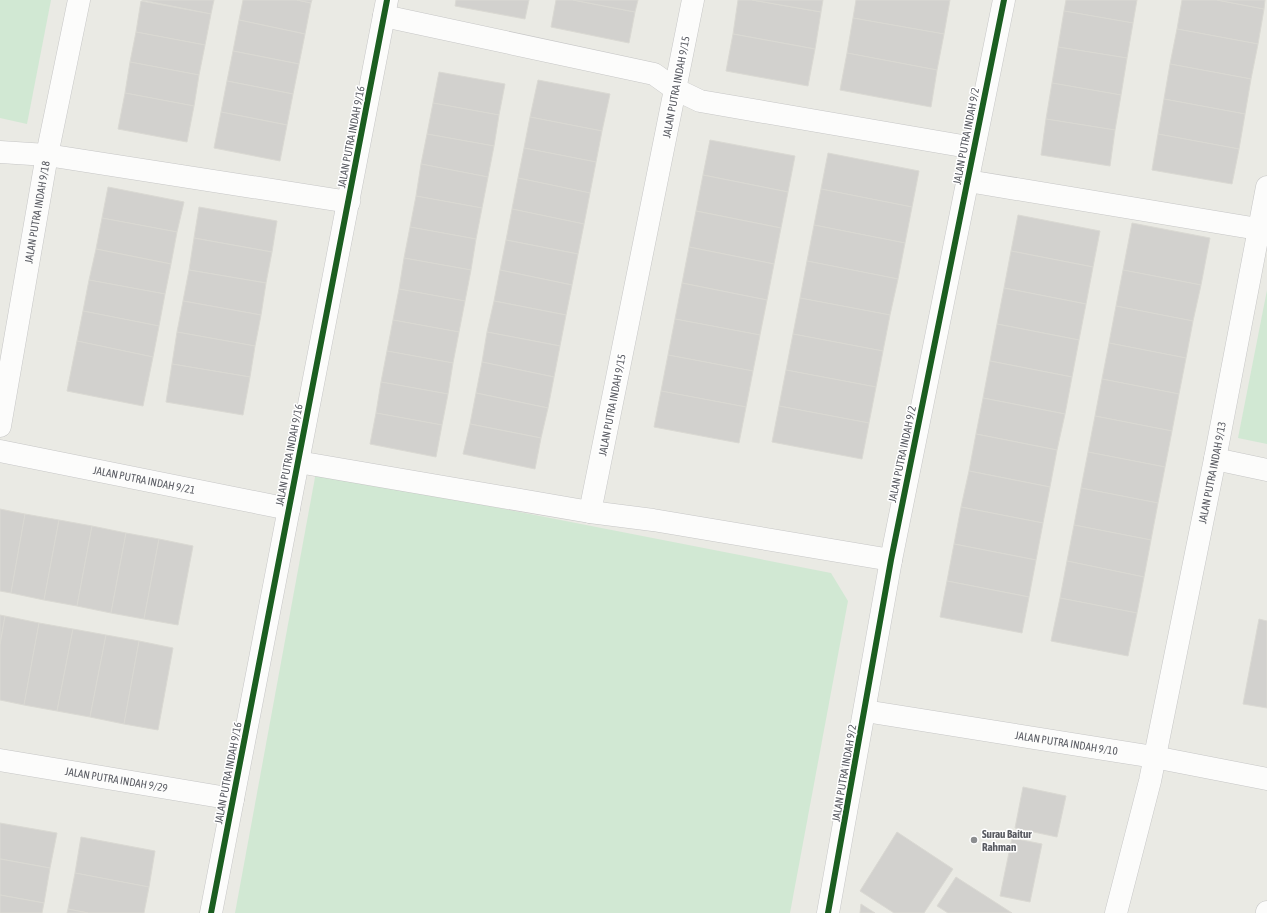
<svg xmlns="http://www.w3.org/2000/svg" width="1267" height="913" viewBox="0 0 1267 913" font-family="'Asap Condensed',sans-serif">
<style>
.green{fill:#d1e8d3}
.building{fill:#d2d1ce;stroke:#dad9d3}
.lines{fill:none;stroke-linecap:round;stroke-linejoin:round}
.minor-casing{stroke:#c6c6c6;stroke-width:23}
.minor{stroke:#fcfcfb;stroke-width:22}
.cycleway-casing{stroke:#fff;stroke-width:8}
.cycleway{stroke:#1b5e20;stroke-width:6}
.poi-dot{fill:#8c8e90;stroke:#fff;stroke-width:1.5}
.labels{text-anchor:middle;dominant-baseline:central;stroke-width:3;stroke-linejoin:round;paint-order:stroke}
.street-label{font-size:11px;fill:#5a5c63;stroke:#fff}
.poi-label{font-size:11px;font-weight:bold;fill:#5a5c63;stroke:#fff;text-anchor:start}
</style>
<rect width="100%" height="100%" fill="#eaeae4"/>
<g class="green">
<polygon points="0,0 51,0 27,124 0,118"/>
<polygon points="1267,290 1267,444 1238,438"/>
<polygon points="316,472 831,573 848,601 790,913 235,913"/>
</g>
<g class="building">
<polygon points="142,0 214,0 211,14"/>
<polygon points="243,0 297,0 311,3 305,34 239,20"/>
<polygon points="297,0 312,0 311,3"/>
<polygon points="456,0 529,0 525,19 455,6"/>
<polygon points="556,0 573,0 635,12 629,43 551,27"/>
<polygon points="573,0 638,0 635,12"/>
<polygon points="738,0 752,0 821,12 815,49 733,34"/>
<polygon points="752,0 823,0 821,12"/>
<polygon points="856,0 950,0 944,34 853,18"/>
<polygon points="1066,0 1137,0 1133,23 1064,11"/>
<polygon points="1182,0 1217,0 1264,9 1258,44 1177,29"/>
<polygon points="1217,0 1265,0 1264,9"/>
<polygon points="141,1 211,14 205,45 136,32"/>
<polygon points="1064,11 1133,23 1127,58 1058,47"/>
<polygon points="853,18 944,34 937,70 847,53"/>
<polygon points="239,20 305,34 299,64 233,51"/>
<polygon points="1177,29 1258,44 1251,79 1170,64"/>
<polygon points="136,32 205,45 199,75 130,62"/>
<polygon points="733,34 815,49 808,86 726,71"/>
<polygon points="1058,47 1127,58 1121,95 1052,83"/>
<polygon points="233,51 299,64 293,94 227,81"/>
<polygon points="847,53 937,70 931,107 840,90"/>
<polygon points="130,62 199,75 194,106 125,93"/>
<polygon points="1170,64 1251,79 1245,114 1164,99"/>
<polygon points="439,72 505,84 499,115 433,103"/>
<polygon points="538,80 610,94 602,131 530,117"/>
<polygon points="227,81 293,94 287,125 221,112"/>
<polygon points="1052,83 1121,95 1115,130 1046,119"/>
<polygon points="125,93 194,106 187,142 118,129"/>
<polygon points="1164,99 1245,114 1239,149 1158,134"/>
<polygon points="433,103 499,115 494,146 427,134"/>
<polygon points="221,112 287,125 280,161 214,148"/>
<polygon points="530,117 602,131 596,162 524,148"/>
<polygon points="1046,119 1115,130 1110,166 1041,155"/>
<polygon points="427,134 494,146 488,177 421,164"/>
<polygon points="1158,134 1239,149 1232,184 1152,170"/>
<polygon points="710,140 795,156 788,192 703,175"/>
<polygon points="524,148 596,162 590,193 518,178"/>
<polygon points="828,153 919,171 912,207 821,189"/>
<polygon points="421,164 488,177 482,208 416,196"/>
<polygon points="703,175 788,192 781,228 696,211"/>
<polygon points="518,178 590,193 584,224 512,209"/>
<polygon points="108,187 184,202 177,232 102,218"/>
<polygon points="821,189 912,207 905,243 814,225"/>
<polygon points="416,196 482,208 476,239 410,227"/>
<polygon points="199,207 277,221 272,252 194,238"/>
<polygon points="512,209 584,224 578,254 506,240"/>
<polygon points="696,211 781,228 774,264 689,247"/>
<polygon points="1018,215 1100,231 1093,267 1011,251"/>
<polygon points="102,218 177,232 171,264 96,249"/>
<polygon points="1132,223 1210,238 1201,285 1123,270"/>
<polygon points="814,225 905,243 898,279 807,261"/>
<polygon points="410,227 476,239 471,270 404,258"/>
<polygon points="194,238 272,252 266,283 189,270"/>
<polygon points="506,240 578,254 572,285 500,270"/>
<polygon points="689,247 774,264 767,300 682,283"/>
<polygon points="96,249 171,264 165,294 89,280"/>
<polygon points="1011,251 1093,267 1086,304 1004,288"/>
<polygon points="404,258 471,270 465,301 399,289"/>
<polygon points="807,261 898,279 890,315 800,298"/>
<polygon points="189,270 266,283 261,315 183,301"/>
<polygon points="500,270 572,285 566,315 494,301"/>
<polygon points="1123,270 1201,285 1193,321 1116,306"/>
<polygon points="89,280 165,294 159,326 83,311"/>
<polygon points="682,283 767,300 760,335 675,319"/>
<polygon points="1004,288 1086,304 1079,340 997,324"/>
<polygon points="399,289 465,301 459,332 393,320"/>
<polygon points="800,298 890,315 883,351 793,334"/>
<polygon points="183,301 261,315 255,346 177,332"/>
<polygon points="494,301 566,315 560,346 487,332"/>
<polygon points="1116,306 1193,321 1186,358 1109,343"/>
<polygon points="83,311 159,326 153,357 77,341"/>
<polygon points="675,319 760,335 753,371 668,355"/>
<polygon points="393,320 459,332 453,363 387,351"/>
<polygon points="997,324 1079,340 1072,377 990,361"/>
<polygon points="177,332 255,346 250,377 172,364"/>
<polygon points="487,332 560,346 554,377 482,362"/>
<polygon points="793,334 883,351 876,387 786,370"/>
<polygon points="77,341 153,357 143,406 67,391"/>
<polygon points="1109,343 1186,358 1179,394 1102,379"/>
<polygon points="387,351 453,363 448,394 381,382"/>
<polygon points="668,355 753,371 746,407 661,391"/>
<polygon points="990,361 1072,377 1065,414 983,398"/>
<polygon points="482,362 554,377 548,408 476,393"/>
<polygon points="172,364 250,377 243,415 166,402"/>
<polygon points="786,370 876,387 869,423 779,406"/>
<polygon points="1102,379 1179,394 1172,431 1095,416"/>
<polygon points="381,382 448,394 442,425 376,413"/>
<polygon points="661,391 746,407 739,443 654,427"/>
<polygon points="476,393 548,408 541,438 470,424"/>
<polygon points="983,398 1065,414 1057,450 976,434"/>
<polygon points="779,406 869,423 862,459 772,442"/>
<polygon points="376,413 442,425 436,457 370,444"/>
<polygon points="1095,416 1172,431 1165,467 1088,452"/>
<polygon points="470,424 541,438 535,469 463,454"/>
<polygon points="976,434 1057,450 1050,487 969,471"/>
<polygon points="1088,452 1165,467 1158,503 1081,488"/>
<polygon points="969,471 1050,487 1043,523 961,507"/>
<polygon points="1081,488 1158,503 1151,540 1074,525"/>
<polygon points="961,507 1043,523 1036,560 954,544"/>
<polygon points="0,509 25,514 11,593 0,591"/>
<polygon points="25,514 59,520 44,600 11,593"/>
<polygon points="59,520 92,526 77,606 44,600"/>
<polygon points="1074,525 1151,540 1144,577 1067,561"/>
<polygon points="92,526 126,533 111,613 77,606"/>
<polygon points="126,533 159,539 144,619 111,613"/>
<polygon points="159,539 193,546 178,625 144,619"/>
<polygon points="954,544 1036,560 1029,597 947,581"/>
<polygon points="1067,561 1144,577 1137,613 1060,598"/>
<polygon points="947,581 1029,597 1022,633 940,617"/>
<polygon points="1060,598 1137,613 1128,656 1051,641"/>
<polygon points="0,615 5,616 0,645"/>
<polygon points="5,616 39,623 24,705 0,700 0,645"/>
<polygon points="1259,619 1267,621 1267,708 1243,704"/>
<polygon points="39,623 73,629 57,711 24,705"/>
<polygon points="73,629 106,635 90,717 57,711"/>
<polygon points="106,635 139,641 124,724 90,717"/>
<polygon points="139,641 173,648 158,730 124,724"/>
<polygon points="1023,787 1066,796 1057,837 1015,828"/>
<polygon points="0,823 57,833 50,868 0,859"/>
<polygon points="897,832 953,869 924,913 894,913 860,891"/>
<polygon points="81,837 155,851 149,887 75,873"/>
<polygon points="1012,838 1042,844 1030,902 1000,896"/>
<polygon points="0,859 50,868 44,903 0,895"/>
<polygon points="75,873 149,887 144,913 88,913 68,909"/>
<polygon points="956,877 1012,913 948,913 937,906"/>
<polygon points="0,895 44,903 42,913 0,913"/>
<polygon points="861,904 875,913 860,913"/>
<polygon points="68,909 88,913 67,913"/>
</g>
<g class="lines">
<defs>
<g id="minor">
<polyline points="693,0 590,512 653,520 891,560"/>
<polyline points="384,16 654,74 675,89 700,101 974,148"/>
<polyline points="0,152 47,155 349,202"/>
<polyline points="968,181 1258,229"/>
<path id="s1" d="M0 426 47 155 79 0"/>
<path id="s2" d="M0 451 289 509"/>
<polyline points="1215,459 1267,470"/>
<polyline points="298,462 590,512"/>
<path id="s3" d="M865 711 1154 757 1267 779"/>
<path id="s4" d="M0 760 233 799"/>
<polyline points="211,913 387,0"/>
<polyline points="828,913 891,560 1004,0"/>
<path id="s5" d="M1116 913 1150 781 1215 459 1267 187"/>
<polyline points="1267,913 1267,912"/>
</g>
</defs>
<use href="#minor" class="minor-casing"/>
<use href="#minor" class="minor"/>
<defs>
<g id="cycleway">
<polyline points="211,913 387,0"/>
<polyline points="828,913 891,560 1004,0"/>
</g>
</defs>
<use href="#cycleway" class="cycleway-casing"/>
<use href="#cycleway" class="cycleway"/>
</g>
<circle class="poi-dot" cx="974" cy="840" r="4"/>
<g class="labels">
<g class="street-label">
<text transform="translate(676 87) rotate(-79)">JALAN PUTRA INDAH 9/15</text>
<text transform="translate(966 136) rotate(-79)">JALAN PUTRA INDAH 9/2</text>
<text transform="translate(351 137) rotate(-79)">JALAN PUTRA INDAH 9/16</text>
<text stroke="none"><textPath href="#s1" startOffset="217">JALAN PUTRA INDAH 9/18</textPath></text>
<text transform="translate(612 405) rotate(-79)">JALAN PUTRA INDAH 9/15</text>
<text transform="translate(902 454) rotate(-78)">JALAN PUTRA INDAH 9/2</text>
<text transform="translate(289 455) rotate(-79)">JALAN PUTRA INDAH 9/16</text>
<text stroke="none"><textPath href="#s5" startOffset="451">JALAN PUTRA INDAH 9/13</textPath></text>
<text stroke="none"><textPath href="#s2" startOffset="147">JALAN PUTRA INDAH 9/21</textPath></text>
<text stroke="none"><textPath href="#s3" startOffset="204">JALAN PUTRA INDAH 9/10</textPath></text>
<text transform="translate(228 773) rotate(-79)">JALAN PUTRA INDAH 9/16</text>
<text transform="translate(844 773) rotate(-80)">JALAN PUTRA INDAH 9/2</text>
<text stroke="none"><textPath href="#s4" startOffset="118">JALAN PUTRA INDAH 9/29</textPath></text>
</g>
<g class="poi-label">
<text x="982" y="834">Surau Baitur<tspan x="982" dy="13">Rahman</tspan></text>
</g>
</g>
</svg>
